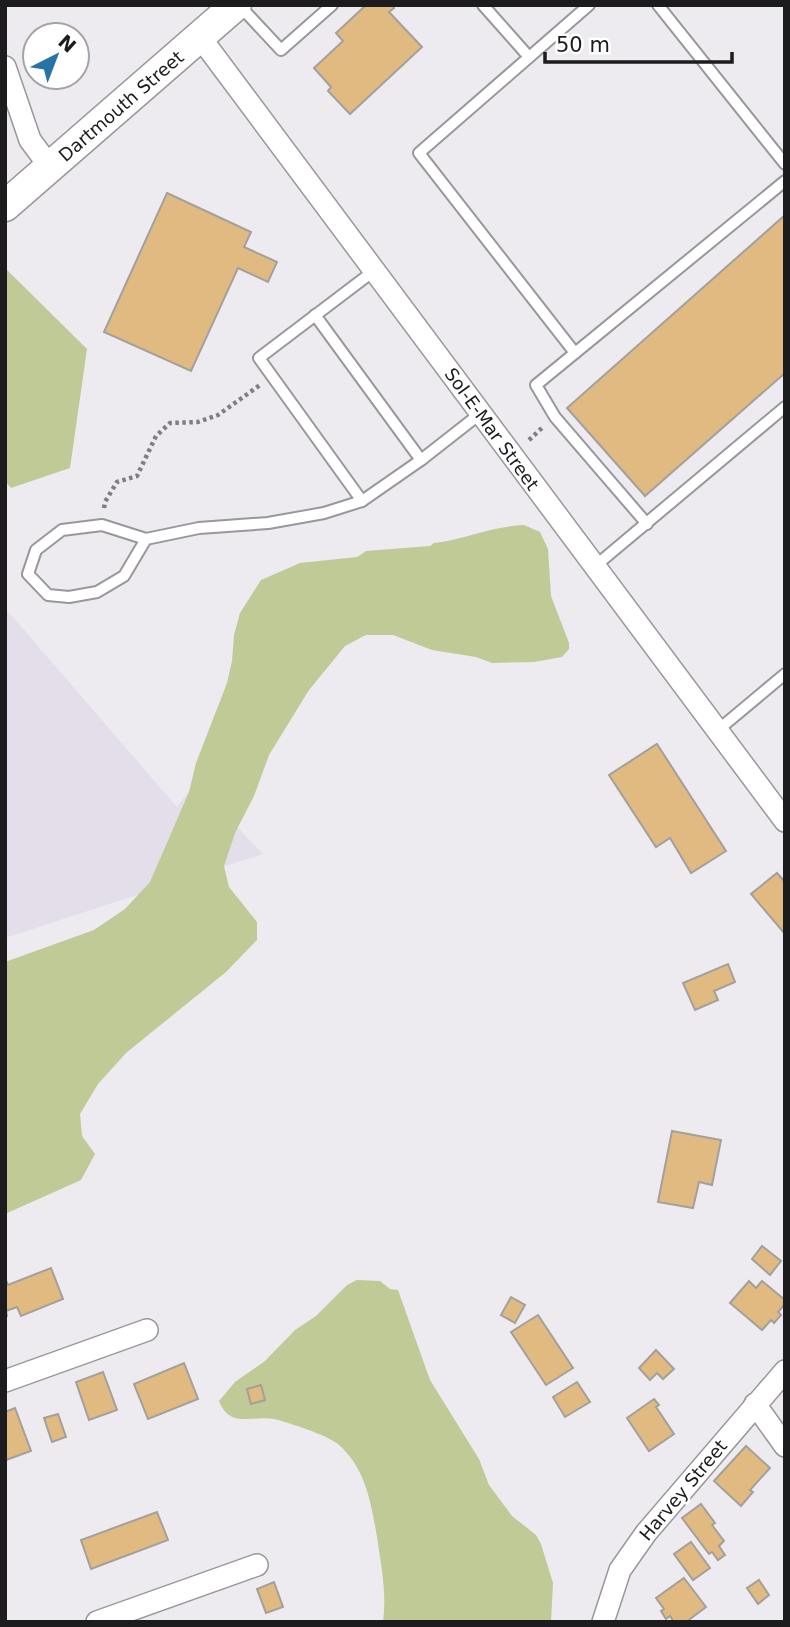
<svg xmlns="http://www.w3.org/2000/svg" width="790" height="1627" viewBox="0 0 790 1627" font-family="'DejaVu Sans',sans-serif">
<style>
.built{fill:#e4deea}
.green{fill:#bfca97}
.building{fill:#e1ba82;stroke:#a3a09c;stroke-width:2}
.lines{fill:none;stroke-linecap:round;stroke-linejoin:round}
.service-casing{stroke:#99979c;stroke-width:14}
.minor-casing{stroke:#99979c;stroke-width:24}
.secondary-casing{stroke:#99979c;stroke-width:33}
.path{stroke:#807e81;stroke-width:4.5;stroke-dasharray:3.5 3.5;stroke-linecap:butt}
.service{stroke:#fff;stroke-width:10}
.minor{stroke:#fff;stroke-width:21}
.secondary{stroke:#fff;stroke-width:30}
.labels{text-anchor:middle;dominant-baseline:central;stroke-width:5;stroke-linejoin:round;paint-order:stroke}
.street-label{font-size:18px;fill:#1c1b1d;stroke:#fff}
</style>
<rect width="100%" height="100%" fill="#edebf0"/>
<polygon class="built" points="5,608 177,807 195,783 263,854 5,938"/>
<g class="green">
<polygon points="5,268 87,349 70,468 11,488 5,481"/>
<path d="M524 525 540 532 548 549 551 596 569 643V649L562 657 534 662 492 663 476 657 432 650 393 635H366L345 646 309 690 269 755 254 796 235 833 224 866 229 887 257 922V940L226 972 126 1053 98 1084 80 1114 82 1136 95 1154 81 1180 5 1214V962L94 930 125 909 150 882 189 792 196 763 227 683 232 661 234 635 240 613 261 580 300 563 357 557 366 551 430 546 434 543C464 540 492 526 524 525Z"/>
<path d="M357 1280 380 1281 390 1289 398 1290 430 1380 479 1459 489 1485 512 1516 536 1535 541 1544 553 1583 551 1622H383C387 1593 381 1565 377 1537 371 1503 366 1469 339 1445 328 1435 289 1423 274 1419 252 1415 230 1429 219 1401L235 1382 265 1361 295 1330 316 1316 347 1285Z"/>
</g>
<g class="building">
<polygon points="366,5 392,5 394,8 389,12 422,47 350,114 328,91 331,87 314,68 343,41 336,33"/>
<polygon points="167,193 251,232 244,247 277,262 268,282 238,268 191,371 104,332"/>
<polygon points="785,215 785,373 645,496 567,408"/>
<polygon points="657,744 726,851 691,873 670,838 656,847 609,775"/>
<polygon points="777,873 785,882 785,934 751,894"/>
<polygon points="728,964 735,982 714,991 718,1000 695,1010 683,983"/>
<polygon points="672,1131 721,1140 712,1185 699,1182 693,1208 658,1202"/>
<polygon points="762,1246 781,1261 770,1275 752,1259"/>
<polygon points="51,1268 63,1299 21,1316 17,1307 6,1311 7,1316 5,1317 5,1278 8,1285"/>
<polygon points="749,1281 756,1288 762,1281 785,1300 785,1304 778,1312 781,1315 774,1323 771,1320 762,1330 730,1303"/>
<polygon points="511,1297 525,1305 515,1323 501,1315"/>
<polygon points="538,1315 573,1368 546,1385 511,1332"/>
<polygon points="656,1350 674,1369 663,1379 657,1373 650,1380 639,1368"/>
<polygon points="184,1363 198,1399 148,1419 134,1384"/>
<polygon points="103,1372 117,1410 89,1420 76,1382"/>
<polygon points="577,1382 590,1402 565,1417 553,1397"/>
<polygon points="261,1385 265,1400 251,1404 247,1389"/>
<polygon points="654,1399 659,1405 656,1407 674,1434 649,1451 627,1418"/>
<polygon points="15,1408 31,1451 6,1460 5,1412"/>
<polygon points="58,1414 66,1437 52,1442 44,1418"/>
<polygon points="746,1446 770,1468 750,1490 753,1492 741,1506 714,1481"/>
<polygon points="701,1504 715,1523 712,1525 724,1541 719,1546 725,1555 718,1560 712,1552 709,1554 682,1518"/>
<polygon points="157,1512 168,1540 91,1569 81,1540"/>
<polygon points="691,1542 710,1568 693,1580 674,1554"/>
<polygon points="684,1578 706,1607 686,1622 674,1622 670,1616 666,1619 661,1611 664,1609 656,1598"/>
<polygon points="759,1580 769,1595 758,1604 747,1588"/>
<polygon points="274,1582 283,1607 266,1613 257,1589"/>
</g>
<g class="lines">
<defs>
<g id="service">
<polyline points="239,5 281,50 332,5"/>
<polyline points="483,5 529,57"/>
<polyline points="658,5 785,164"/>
<polyline points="315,315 421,460"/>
<polyline points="575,353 419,153 589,5"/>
<polyline points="362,501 259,358 375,270"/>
<polyline points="647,524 555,417 536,385 785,181"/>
<polyline points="146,539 124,576 97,592 69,597 48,595 28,574 36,550 62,530 102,525 146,539 199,528 268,523 324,513 362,501 421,460 481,413"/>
<polyline points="594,567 785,407"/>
<polyline points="718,730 785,674"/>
</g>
<g id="minor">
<polyline points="200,37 785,821"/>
<polyline points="5,67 30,140 50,167"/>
<polyline points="5,1381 147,1330"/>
<polyline points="755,1404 785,1446"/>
<polyline points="97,1622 257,1565"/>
<polyline points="603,1622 620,1570 646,1533 785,1371"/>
</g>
<polyline id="secondary" points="5,206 236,5"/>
</defs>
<use href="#service" class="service-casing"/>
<use href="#minor" class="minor-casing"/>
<use href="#secondary" class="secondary-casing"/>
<g class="path">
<polyline points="529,440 543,427"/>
<polyline points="104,508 105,502 117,482 137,476 156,436 170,423 198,422 218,415 260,385"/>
</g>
<use href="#service" class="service"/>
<use href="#minor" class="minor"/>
<use href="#secondary" class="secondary"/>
</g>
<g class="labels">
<g class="street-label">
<text transform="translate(121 106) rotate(-41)">Dartmouth Street</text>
<text transform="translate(492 429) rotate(54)">Sol-E-Mar Street</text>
<text transform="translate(683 1490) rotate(-50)">Harvey Street</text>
</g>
</g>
<rect width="790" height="1627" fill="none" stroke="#1c1b1d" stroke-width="14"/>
<g transform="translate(56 56) rotate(42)"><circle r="33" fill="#ffffff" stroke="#a4a4a5" stroke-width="2"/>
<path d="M0-5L12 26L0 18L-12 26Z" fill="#2674a6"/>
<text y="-10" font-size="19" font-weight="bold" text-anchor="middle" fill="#1c1b1d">N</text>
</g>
<path d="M545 52v10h187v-10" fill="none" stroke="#1c1b1d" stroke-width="3.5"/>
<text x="556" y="52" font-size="21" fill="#1c1b1d" stroke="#ffffff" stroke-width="5" paint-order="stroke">50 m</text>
</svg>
